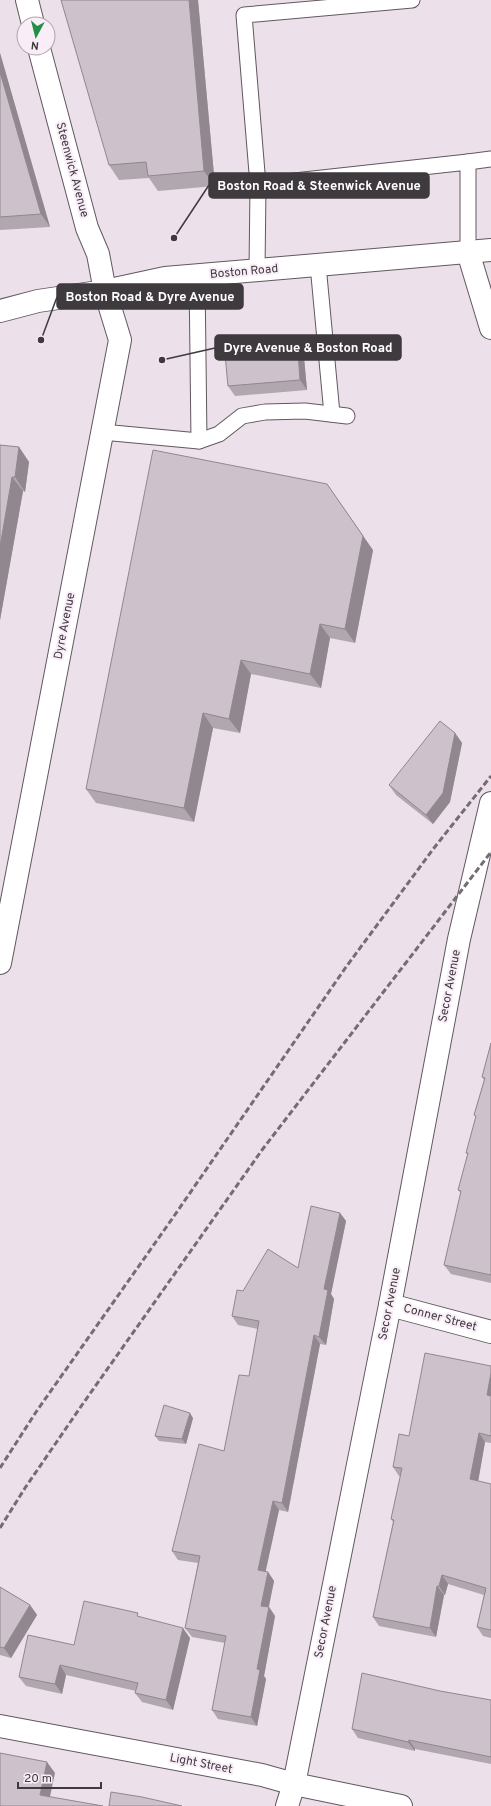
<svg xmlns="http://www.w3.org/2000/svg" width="491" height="1806" viewBox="0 0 491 1806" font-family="Overpass,sans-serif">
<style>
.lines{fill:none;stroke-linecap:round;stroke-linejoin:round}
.service-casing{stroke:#615860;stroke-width:17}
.minor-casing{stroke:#615860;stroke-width:24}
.tertiary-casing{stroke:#615860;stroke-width:24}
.primary-casing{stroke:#615860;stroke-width:24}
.service{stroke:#fff;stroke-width:15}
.minor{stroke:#fff;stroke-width:22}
.tertiary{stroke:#fff;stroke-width:22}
.primary{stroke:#fff;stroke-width:22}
.rail{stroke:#746d72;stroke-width:3;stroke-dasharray:6 3;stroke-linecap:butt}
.wall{fill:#b0a7af}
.shaded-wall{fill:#90888e}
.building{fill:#cdc2cb;stroke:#90888e}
.labels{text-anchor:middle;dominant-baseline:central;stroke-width:4;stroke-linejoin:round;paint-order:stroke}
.street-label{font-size:12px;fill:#3f3a3e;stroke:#f9edf7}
.leader{fill:none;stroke:#3f3a3e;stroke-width:1.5}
.callout-dot{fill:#3f3a3e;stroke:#f9edf7;stroke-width:1.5}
.callout{fill:#3f3a3e;stroke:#3f3a3e;stroke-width:1.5}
.callout-label{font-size:13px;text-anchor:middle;font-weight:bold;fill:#fff}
</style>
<rect width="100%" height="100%" fill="#ece0ea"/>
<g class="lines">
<defs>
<g id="service">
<polyline points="468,162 491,159"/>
<polyline points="258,185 244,15 412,0"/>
<polyline points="318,265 332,414"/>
<polyline points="257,271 258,185 468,162 468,252"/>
<polyline points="197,276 199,441"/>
<polyline points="102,432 199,441 219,434 242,416 265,412 305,411 347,416"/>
</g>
<g id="minor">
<polyline points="390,1305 491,1332"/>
<polyline points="294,1784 401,1806"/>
</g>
<g id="tertiary">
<polyline points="27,0 33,24"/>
<polyline points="468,252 491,328"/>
<polyline points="0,963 120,340 105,291 98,254 87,228 39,48"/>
<polyline points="0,1726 262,1775 294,1784"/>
<polyline points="287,1806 294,1784 390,1305 459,939 491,803"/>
</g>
<polyline id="primary" points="0,311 38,301 105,291 165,278 491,250"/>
</defs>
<use href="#service" class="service-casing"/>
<use href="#minor" class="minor-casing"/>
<use href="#tertiary" class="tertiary-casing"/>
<use href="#primary" class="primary-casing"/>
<use href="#service" class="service"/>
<use href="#minor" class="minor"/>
<use href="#tertiary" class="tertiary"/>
<use href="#primary" class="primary"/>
<g class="rail">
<polyline points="0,1468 36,1412 172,1219 346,967 434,848 491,776"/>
<polyline points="0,1528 25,1488 82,1405 262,1150 491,852"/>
</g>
</g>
<g class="wall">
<polygon points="198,0 215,186 158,191 149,178 119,180 109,165"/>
<polygon points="0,53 50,227 0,230"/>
<polygon points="297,338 303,347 307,390 235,396 228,386"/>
<polygon points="0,445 19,447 29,462 25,492 23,491 0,620"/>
<polygon points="373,550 355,643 330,638 321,688 251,674 240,733 213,728 194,822 96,803 86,789"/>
<polygon points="455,733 462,743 450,802 433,824 396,795 389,785"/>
<polygon points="491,1043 491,1283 451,1274 444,1265 461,1193 458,1190 468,1155 466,1153 476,1117 474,1115 484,1080 482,1077"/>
<polygon points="340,1213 346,1221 331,1294 334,1299 326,1345 320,1344 288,1512 279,1510 265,1572 268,1572 274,1581 269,1607 275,1616 264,1676 266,1679 257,1726 218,1719 212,1710 225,1643 192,1637 185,1628 198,1563 178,1560 172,1551 224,1451 249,1376 258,1329 238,1325 232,1316 243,1291 298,1268"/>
<polygon points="491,1366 491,1443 485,1442 478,1481 491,1484 491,1638 483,1636 477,1627 484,1595 448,1584 445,1595 444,1595 436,1637 379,1626 373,1617 393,1522 391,1519 401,1476 399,1476 393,1467 409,1436"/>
<polygon points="193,1418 186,1444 159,1441 155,1436"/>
<polygon points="0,1587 30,1605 37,1615 11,1658 0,1655"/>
<polygon points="141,1617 190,1638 173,1710 142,1702 135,1693 136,1691 66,1675 62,1694 26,1686 19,1677 74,1645"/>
<polygon points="440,1691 491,1700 491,1764 415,1749 415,1751 358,1738 352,1729"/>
</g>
<g class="shaded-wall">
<polygon points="189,0 198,0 215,186 204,171"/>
<polygon points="0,53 50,227 41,214 0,72"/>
<polygon points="297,338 303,347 307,390 300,380"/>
<polygon points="19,447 29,462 25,492 15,477"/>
<polygon points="12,477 23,491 0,620 0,547"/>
<polygon points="327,484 373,550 355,643 345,629"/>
<polygon points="320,624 330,638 321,688 310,674"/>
<polygon points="241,660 251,674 240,733 229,719"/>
<polygon points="203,713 213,728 194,822 184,808"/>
<polygon points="455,733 462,743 450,802 433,824 426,815"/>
<polygon points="340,1213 346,1221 331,1294 334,1299 326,1345 319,1337 324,1289"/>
<polygon points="314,1335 320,1344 288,1512 282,1503"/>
<polygon points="491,1373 491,1401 487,1395"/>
<polygon points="190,1413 193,1418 186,1444 182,1439"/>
<polygon points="479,1433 485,1442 477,1488 470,1479"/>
<polygon points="273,1501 279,1510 264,1579 258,1570"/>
<polygon points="268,1572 274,1581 267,1614 261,1606"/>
<polygon points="442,1575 448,1584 445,1595 439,1586"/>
<polygon points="437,1586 444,1595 436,1637 430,1628"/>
<polygon points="30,1605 37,1615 11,1658 4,1648"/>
<polygon points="269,1607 275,1616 264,1676 266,1679 257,1726 251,1717 257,1669"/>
<polygon points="183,1628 190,1638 173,1710 166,1700"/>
<polygon points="60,1665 66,1675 62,1694 55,1684"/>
<polygon points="409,1740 415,1749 415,1751 408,1742"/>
<polygon points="47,1762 55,1773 48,1806 40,1795"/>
</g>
<g class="building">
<polygon points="61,0 189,0 204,171 148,176 146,162 109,165"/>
<polygon points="0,72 41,214 0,217"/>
<polygon points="297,338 300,380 228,386 224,344"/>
<polygon points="0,445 19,447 15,477 12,477 0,547"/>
<polygon points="153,450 327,484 363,536 345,629 320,624 310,674 241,660 229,719 203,713 184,808 86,789"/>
<polygon points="440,721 455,733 443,793 426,815 389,785"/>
<polygon points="491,1043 491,1275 444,1265 461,1191 458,1190 468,1153 466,1153 476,1116 474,1115 485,1078 482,1077"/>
<polygon points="311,1206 340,1213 324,1289 328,1290 319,1337 314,1335 282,1503 273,1501 258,1570 268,1572 261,1606 269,1607 257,1669 260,1670 251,1717 212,1710 226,1636 185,1628 200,1556 172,1551 199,1444 224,1451 239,1375 249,1376 259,1321 232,1316 237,1290 243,1291 268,1249 298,1268"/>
<polygon points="425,1353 491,1366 491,1373 487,1395 491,1396 491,1436 479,1433 470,1479 491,1484 491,1630 477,1627 486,1588 442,1575 439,1586 437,1586 430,1628 373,1617 394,1520 391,1519 402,1468 393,1467 399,1434 409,1436"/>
<polygon points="164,1405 190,1413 182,1439 155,1436"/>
<polygon points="0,1587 30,1605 4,1648 0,1647"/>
<polygon points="84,1601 138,1613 137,1616 183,1628 166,1700 135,1693 138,1683 60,1665 55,1684 19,1677 28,1635 74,1645"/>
<polygon points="362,1673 440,1691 491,1700 491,1757 409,1740 408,1742 352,1729"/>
<polygon points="0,1753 47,1762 40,1795 103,1806 0,1806"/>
<polygon points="111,1792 142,1797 182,1806 109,1806"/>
</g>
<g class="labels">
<g class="street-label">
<text transform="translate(72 170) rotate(75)">Steenwick Avenue</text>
<text transform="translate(244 272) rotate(-5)">Boston Road</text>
<text transform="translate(65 626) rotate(-79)">Dyre Avenue</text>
<text transform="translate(450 986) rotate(-79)">Secor Avenue</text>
<text transform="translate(390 1304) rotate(-79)">Secor Avenue</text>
<text transform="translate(440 1318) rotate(15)">Conner Street</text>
<text transform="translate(326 1622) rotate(-79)">Secor Avenue</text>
<text transform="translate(201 1764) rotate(11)">Light Street</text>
</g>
</g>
<path class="leader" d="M174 238L209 185M41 340L57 297M162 360L215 348"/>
<g class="callout-dot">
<circle cx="174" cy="238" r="4"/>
<circle cx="41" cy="340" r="4"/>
<circle cx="162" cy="360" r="4"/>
</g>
<g class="callout">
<rect x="209" y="173" width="220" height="25" rx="4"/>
<rect x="57" y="284" width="186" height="25" rx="4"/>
<rect x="215" y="335" width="186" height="25" rx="4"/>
</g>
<g class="callout-label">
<text x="319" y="190">Boston Road &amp; Steenwick Avenue</text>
<text x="150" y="301">Boston Road &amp; Dyre Avenue</text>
<text x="308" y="352">Dyre Avenue &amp; Boston Road</text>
</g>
<g transform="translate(36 36) rotate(187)"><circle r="19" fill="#f9edf7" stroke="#afa5ad"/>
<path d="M0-3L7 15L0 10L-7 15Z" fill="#209049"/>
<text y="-6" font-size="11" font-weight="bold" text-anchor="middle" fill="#3f3a3e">N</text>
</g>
<path d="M18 1782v6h83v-6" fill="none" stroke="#3f3a3e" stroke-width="2"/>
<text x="24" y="1782" font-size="12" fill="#3f3a3e" stroke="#f9edf7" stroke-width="3" paint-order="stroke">20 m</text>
</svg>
